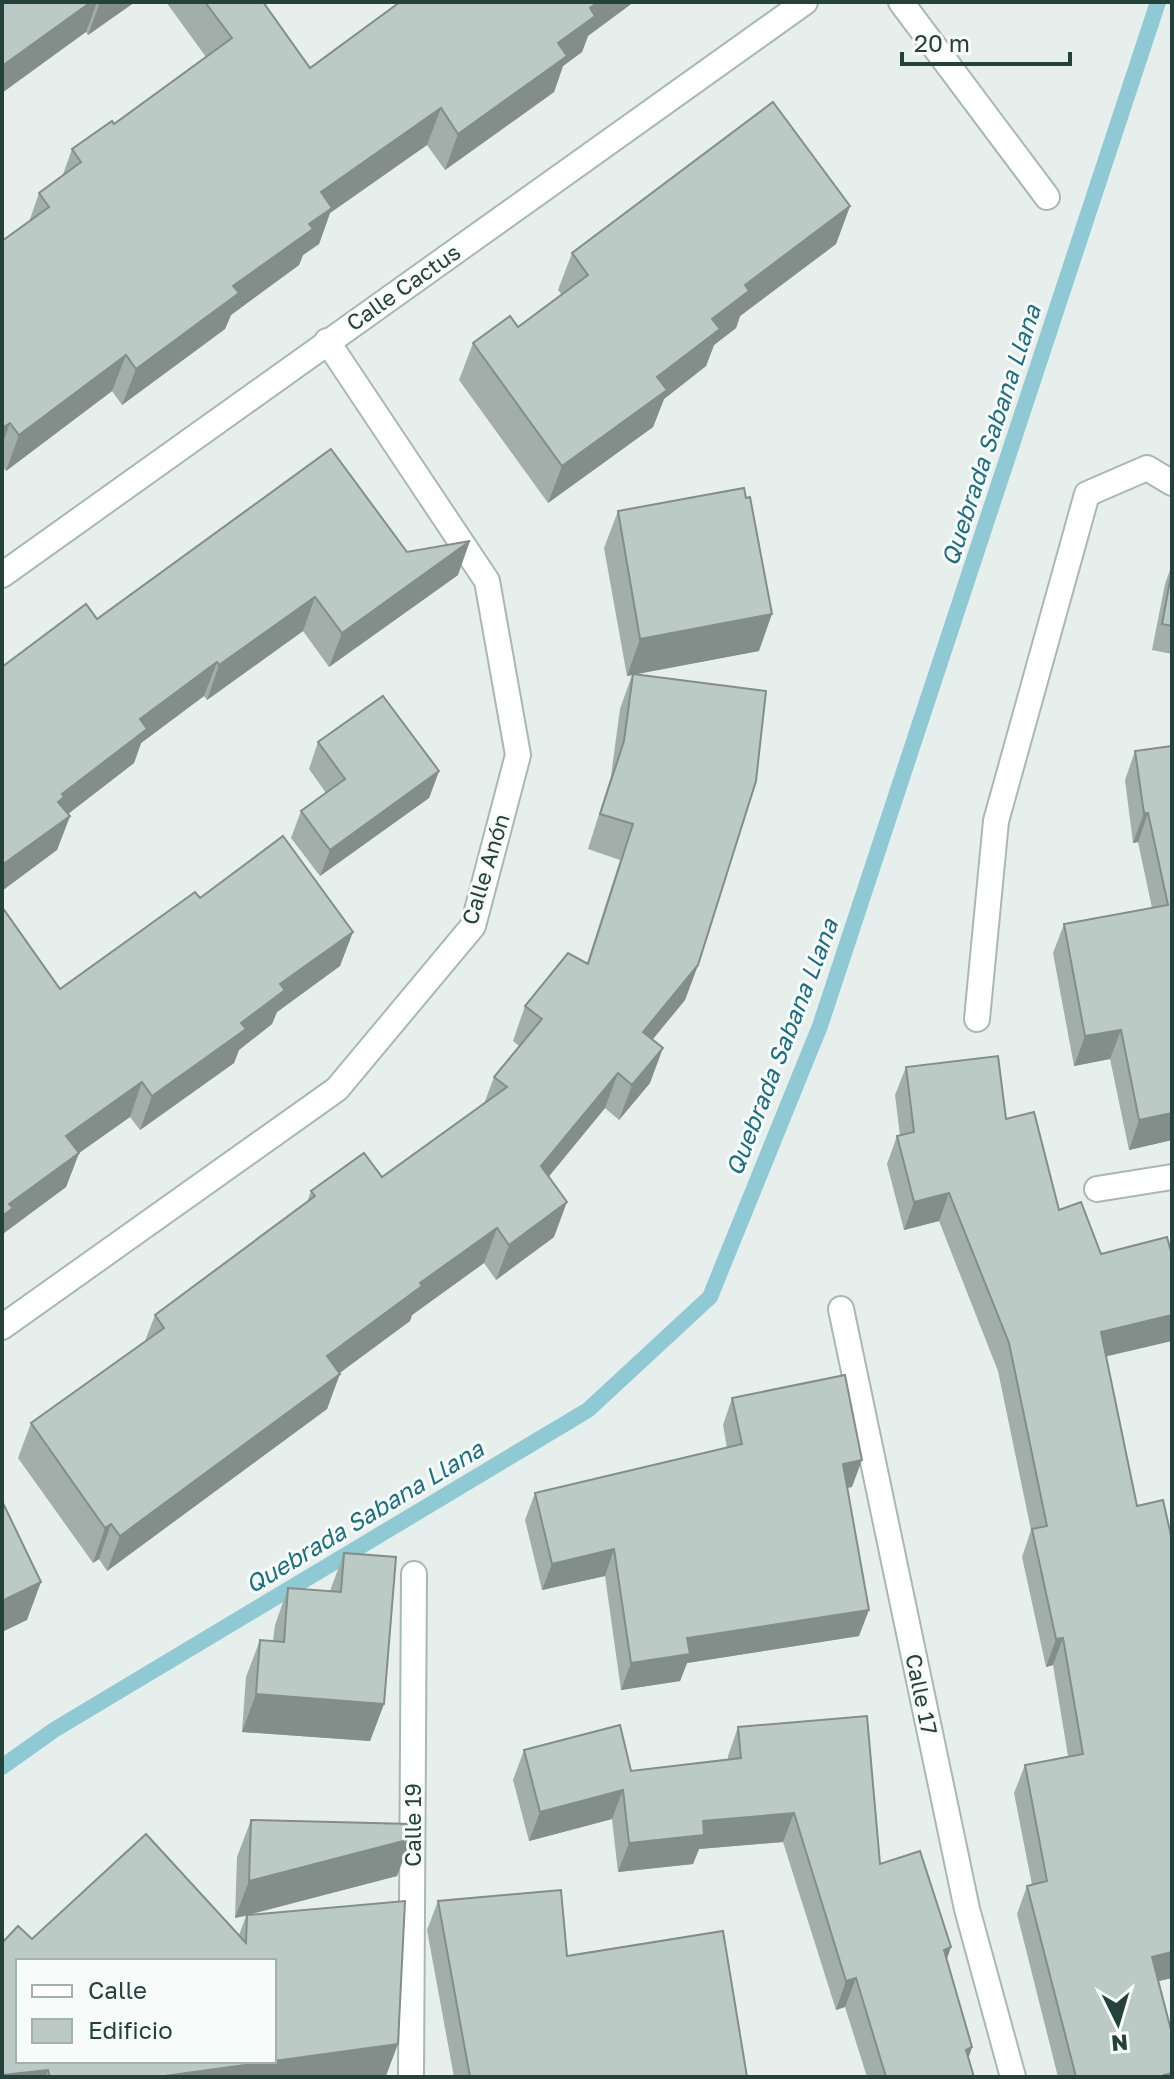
<svg xmlns="http://www.w3.org/2000/svg" width="1174" height="2079" viewBox="0 0 1174 2079" font-family="'Golos Text',sans-serif">
<style>
.lines{fill:none;stroke-linecap:round;stroke-linejoin:round}
.stream{stroke:#8ec9d4;stroke-width:16}
.lane-casing{stroke:#a8b8b2;stroke-width:28}
.street-casing{stroke:#a8b8b2;stroke-width:28}
.lane{stroke:#fff;stroke-width:24}
.street{stroke:#fff;stroke-width:24}
.wall{fill:#a1aea9}
.shaded-wall{fill:#838d89}
.building{fill:#bbcac4;stroke:#838d89;stroke-width:2}
.labels{text-anchor:middle;dominant-baseline:central;stroke-width:6;stroke-linejoin:round;paint-order:stroke}
.street-label{font-size:22px;fill:#24423a;stroke:#f7fbf9}
.water-label{font-size:24px;font-style:italic;fill:#1c6f80;stroke:#f7fbf9}
</style>
<rect width="100%" height="100%" fill="#e6efeb"/>
<g class="lines">
<polyline class="stream" points="2,1767 54,1730 588,1410 710,1297 820,1026 1158,2"/>
<defs>
<polyline id="lane" points="1097,1189 1172,1177"/>
<g id="street">
<polyline points="901,2 1047,197"/>
<polyline points="2,575 805,2"/>
<polyline points="977,1019 996,821 1087,494 1147,468 1172,483"/>
<polyline points="841,1309 967,1909 1013,2077"/>
<polyline points="2,1327 337,1089 473,926 518,755 487,581 327,341"/>
<polyline points="411,2077 414,1574"/>
</g>
</defs>
<use href="#lane" class="lane-casing"/>
<use href="#street" class="street-casing"/>
<use href="#lane" class="lane"/>
<use href="#street" class="street"/>
</g>
<g class="wall">
<polygon points="2,2 135,2 88,35 86,32"/>
<polygon points="166,2 263,2 310,68 588,36 582,52 563,66 554,92 445,170 427,145 330,213 319,244 303,255 299,265 231,315 225,329 122,405 112,391 6,471 2,466 2,241 29,222 39,193 62,177 72,149 114,124 206,57"/>
<polygon points="850,206 836,244 740,316 736,328 714,345 706,366 664,399 653,427 548,503 459,380 473,343 518,327 562,295 558,290 572,253"/>
<polygon points="618,511 759,651 635,674 698,965 685,1000 652,1040 650,1083 619,1120 605,1108 548,1177 554,1237 496,1280 484,1263 412,1315 410,1321 339,1373 327,1409 107,1571 99,1559 93,1563 18,1458 31,1423 145,1341 155,1315 307,1202 311,1191 382,1177 484,1104 494,1077 519,1046 513,1041 525,1006 587,963 620,860 588,849 611,776 620,709 632,675 627,676 604,548"/>
<polygon points="407,552 458,575 329,667 303,631 207,700 204,696 141,743 134,763 68,814 70,816 57,850 97,619"/>
<polygon points="1172,564 1172,654 1152,650 1165,584"/>
<polygon points="318,742 439,771 429,798 320,876 291,838 301,811 326,793 309,769"/>
<polygon points="1172,746 1172,1140 1129,1150 1110,1059 1074,1066 1053,953 1064,924 1152,908 1138,842 1133,843 1125,780 1135,751"/>
<polygon points="200,898 340,966 277,1012 272,1024 239,1050 234,1063 140,1130 130,1117 79,1153 66,1187 4,1233 2,1238 2,907 60,989"/>
<polygon points="906,1067 1006,1119 1059,1210 1106,1356 1137,1506 1172,1540 1172,1978 1158,1981 1172,2077 1058,2077 1017,1914 1027,1886 1032,1885 1014,1793 1025,1765 1068,1756 1053,1665 1046,1667 1022,1557 1031,1530 998,1371 939,1221 904,1230 887,1164 897,1136 900,1136 895,1095"/>
<polygon points="732,1398 852,1487 847,1488 859,1636 687,1663 680,1681 621,1690 605,1576 542,1590 525,1520 535,1493 727,1448 723,1425"/>
<polygon points="344,1553 384,1704 370,1741 242,1732 246,1677 260,1640 273,1641 275,1625 288,1588 330,1591"/>
<polygon points="738,1727 880,1864 947,1960 972,2047 968,2059 974,2077 867,2077 845,2007 836,2010 783,1842 699,1849 693,1864 618,1872 612,1819 529,1841 513,1780 524,1750 631,1771 728,1760 728,1756"/>
<polygon points="251,1820 397,1876 252,1914 386,2076 2,2077 32,1939 239,1935 246,1916 235,1918 237,1857"/>
<polygon points="438,1901 567,1956 747,2077 454,2077 427,1930"/>
</g>
<g class="shaded-wall">
<polygon points="91,2 97,2 86,32 2,93 2,66"/>
<polygon points="100,2 135,2 88,35"/>
<polygon points="598,2 634,2 588,36 582,52 563,66 554,92 445,170 458,134 558,43 590,8"/>
<polygon points="441,108 427,145 330,213 319,244 303,255 299,265 231,315 225,329 122,405 136,369 233,286 321,192"/>
<polygon points="850,206 836,244 740,316 736,328 714,345 706,366 664,399 653,427 548,503 562,466 657,377 745,285"/>
<polygon points="126,355 112,391 6,471 19,435"/>
<polygon points="10,423 2,445 2,428"/>
<polygon points="470,541 458,575 329,667 342,633"/>
<polygon points="315,597 303,631 207,700 219,665"/>
<polygon points="772,614 759,651 627,676 640,639"/>
<polygon points="217,662 204,696 141,743 134,763 55,824 70,816 57,850 2,891 2,865 62,794 140,719"/>
<polygon points="439,771 429,798 320,876 330,850"/>
<polygon points="1144,813 1148,813 1138,842 1133,843"/>
<polygon points="353,932 340,966 277,1012 272,1024 239,1050 234,1063 140,1130 152,1096 241,1023 280,984"/>
<polygon points="698,965 685,1000 630,1067 643,1032"/>
<polygon points="1121,1030 1110,1059 1074,1066 1085,1036"/>
<polygon points="663,1048 650,1083 619,1120 632,1085"/>
<polygon points="618,1073 605,1108 528,1202 541,1166"/>
<polygon points="142,1082 130,1117 79,1153 66,1187 4,1233 2,1238 2,1216 9,1204 66,1136"/>
<polygon points="1172,1113 1172,1140 1129,1150 1139,1120"/>
<polygon points="949,1193 939,1221 904,1230 914,1202"/>
<polygon points="567,1202 554,1237 496,1280 509,1245"/>
<polygon points="497,1228 484,1263 412,1315 410,1321 314,1392 327,1356 420,1283"/>
<polygon points="1172,1315 1172,1341 1091,1360 1101,1332"/>
<polygon points="340,1374 327,1409 107,1571 120,1536"/>
<polygon points="862,1460 852,1487 833,1490 843,1464"/>
<polygon points="111,1524 99,1559 93,1563 105,1528"/>
<polygon points="614,1549 605,1576 542,1590 552,1564"/>
<polygon points="41,1582 27,1620 2,1632 2,1601"/>
<polygon points="869,1610 859,1636 687,1663 680,1681 621,1690 631,1663 687,1638"/>
<polygon points="1063,1638 1053,1665 1046,1667 1056,1639"/>
<polygon points="256,1694 384,1704 370,1741 242,1732"/>
<polygon points="623,1790 612,1819 529,1841 540,1812"/>
<polygon points="794,1813 783,1842 699,1849 693,1864 618,1872 629,1843 703,1821"/>
<polygon points="411,1839 397,1876 235,1918 249,1881"/>
<polygon points="951,1947 941,1977 944,1950"/>
<polygon points="1172,1952 1172,1978 1142,1985 1152,1957"/>
<polygon points="856,1978 845,2007 836,2010 846,1981"/>
<polygon points="398,2044 386,2076 382,2077 157,2077"/>
<polygon points="972,2047 962,2077 966,2050"/>
<polygon points="48,2070 46,2077 2,2077 2,2075"/>
</g>
<g class="building">
<polygon points="2,2 91,2 2,66"/>
<polygon points="205,2 263,2 310,68 400,2 598,2 590,8 595,16 558,43 567,56 458,134 441,108 321,192 332,208 309,224 313,229 233,286 239,293 136,369 126,355 19,435 10,423 2,428 2,241 49,207 39,193 81,162 72,149 112,121 114,124 232,38"/>
<polygon points="773,102 850,206 745,285 749,291 712,319 720,329 657,377 667,390 562,466 473,343 510,316 518,327 588,275 572,253"/>
<polygon points="331,449 407,552 470,541 342,633 315,597 219,665 217,662 140,719 147,729 62,794 64,797 58,802 70,816 2,865 2,667 86,604 97,619"/>
<polygon points="744,488 746,498 750,497 772,614 640,639 618,511"/>
<polygon points="1172,570 1172,626 1162,624"/>
<polygon points="633,674 766,691 756,781 698,965 643,1032 663,1048 632,1085 618,1073 541,1166 567,1202 509,1245 497,1228 420,1283 422,1286 327,1356 340,1374 120,1536 111,1524 105,1528 31,1423 164,1328 155,1315 315,1196 311,1191 364,1153 382,1177 507,1087 494,1077 542,1019 525,1006 568,953 588,964 633,824 600,814 624,741"/>
<polygon points="383,696 439,771 330,850 301,811 345,779 318,742"/>
<polygon points="1172,746 1172,1113 1139,1120 1121,1030 1085,1036 1064,924 1168,905 1148,813 1144,813 1135,751"/>
<polygon points="283,836 353,932 280,984 285,990 241,1023 246,1029 152,1096 142,1082 66,1136 79,1153 9,1204 13,1208 2,1216 2,907 60,989 195,892 200,898"/>
<polygon points="998,1056 1006,1119 1034,1112 1059,1210 1081,1202 1101,1254 1167,1237 1172,1255 1172,1315 1101,1332 1137,1506 1163,1500 1172,1540 1172,1952 1152,1957 1172,2034 1172,2073 1164,2075 1165,2077 1076,2077 1027,1886 1047,1881 1025,1765 1083,1754 1063,1638 1056,1639 1032,1529 1047,1526 1009,1343 949,1193 914,1202 897,1136 914,1132 906,1067"/>
<polygon points="845,1375 862,1460 843,1464 869,1610 687,1638 690,1654 631,1663 614,1549 552,1564 535,1493 742,1444 732,1398"/>
<polygon points="2,1501 41,1582 2,1601"/>
<polygon points="344,1553 396,1557 384,1704 256,1694 260,1640 284,1642 288,1588 341,1592"/>
<polygon points="867,1716 880,1864 920,1851 951,1947 944,1950 972,2047 966,2050 974,2077 886,2077 856,1978 846,1981 794,1813 703,1821 704,1835 629,1843 623,1790 540,1812 524,1750 620,1725 631,1771 741,1758 738,1727"/>
<polygon points="251,1820 411,1824 411,1839 249,1881"/>
<polygon points="146,1834 246,1943 247,1915 405,1901 398,2044 274,2061 274,1961 18,1961 18,2061 274,2061 157,2077 50,2077 48,2070 2,2075 2,1943 18,1926 32,1939"/>
<polygon points="561,1890 567,1956 723,1931 747,2077 470,2077 438,1901"/>
</g>
<g class="labels">
<g class="street-label">
<text transform="translate(403 287) rotate(-35)">Calle Cactus</text>
<text transform="translate(485 869) rotate(-73)">Calle Anón</text>
<text transform="translate(922 1694) rotate(78)">Calle 17</text>
<text transform="translate(412 1825) rotate(-90)">Calle 19</text>
</g>
<g class="water-label">
<text transform="translate(990 435) rotate(-72)">Quebrada Sabana Llana</text>
<text transform="translate(781 1047) rotate(-69)">Quebrada Sabana Llana</text>
<text transform="translate(364 1516) rotate(-31)">Quebrada Sabana Llana</text>
</g>
</g>
<rect width="1174" height="2079" fill="none" stroke="#24423a" stroke-width="8"/>
<rect x="16" y="1959" width="260" height="104" fill="#f7fbf9" stroke="#a3b1ad" stroke-width="2"/>
<rect x="32" y="1985" width="40" height="12" fill="#ffffff" stroke="#a3b1ad" stroke-width="2"/>
<text x="88" y="1999" font-size="24" fill="#24423a">Calle</text>
<rect x="32" y="2019" width="40" height="24" fill="#bbcac4" stroke="#a3b1ad" stroke-width="2"/>
<text x="88" y="2039" font-size="24" fill="#24423a">Edificio</text>
<g transform="translate(1118 2023) rotate(175)" stroke="#f7fbf9" stroke-width="6" paint-order="stroke">
<path d="M0-6L14 30L0 20L-14 30Z" fill="#24423a"/>
<text y="-12" font-size="22" font-weight="bold" text-anchor="middle" fill="#24423a">N</text>
</g>
<path d="M902 52v12h168v-12" fill="none" stroke="#24423a" stroke-width="4"/>
<text x="914" y="52" font-size="24" fill="#24423a" stroke="#f7fbf9" stroke-width="6" paint-order="stroke">20 m</text>
</svg>
